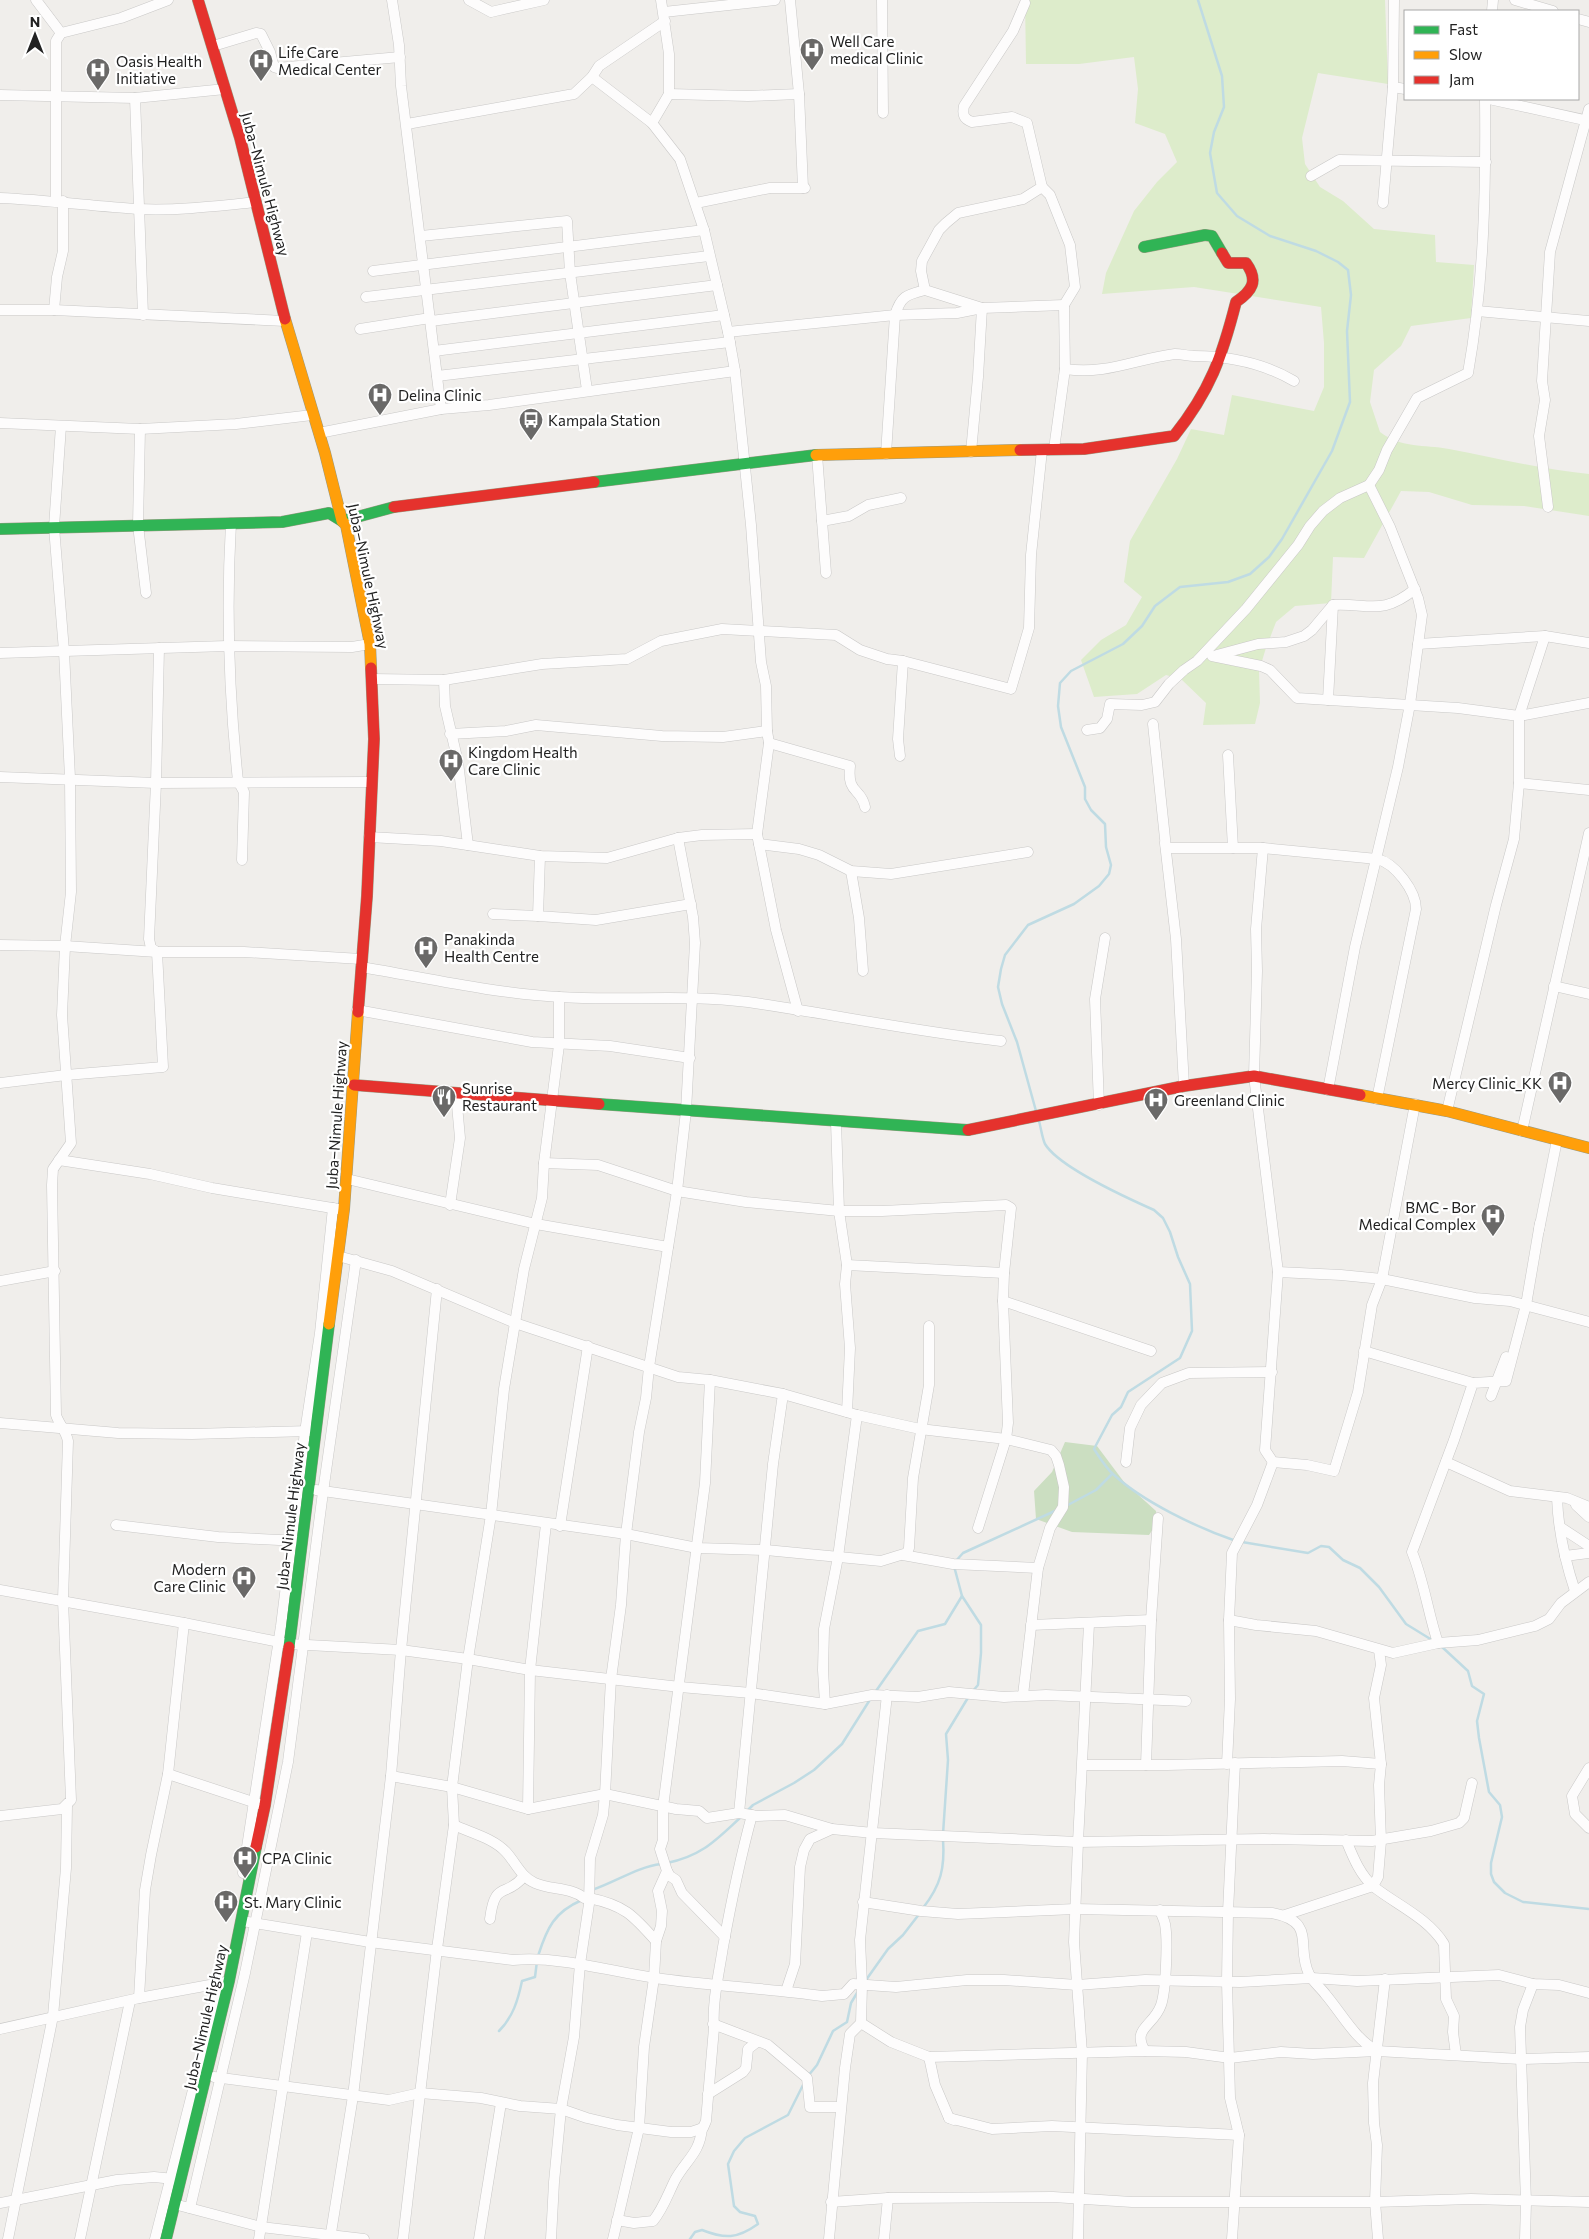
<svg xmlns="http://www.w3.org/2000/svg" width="1589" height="2239" viewBox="0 0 1589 2239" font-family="Commissioner,sans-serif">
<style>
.grass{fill:#ddeccb}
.forest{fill:#cbdec1}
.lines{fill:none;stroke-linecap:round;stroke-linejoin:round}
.stream{stroke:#bfdbe3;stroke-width:2.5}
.street-casing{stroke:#c9c8c7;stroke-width:11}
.fast-casing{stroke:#999a82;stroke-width:12}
.slow-casing{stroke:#999a82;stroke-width:12}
.jam-casing{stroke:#999a82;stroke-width:12}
.street{stroke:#fdfcfc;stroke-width:10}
.fast{stroke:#30b455;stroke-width:11}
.slow{stroke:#ff9f0a;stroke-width:11}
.jam{stroke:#e5322d;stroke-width:11}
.labels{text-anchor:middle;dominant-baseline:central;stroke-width:4.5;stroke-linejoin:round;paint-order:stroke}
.poi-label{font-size:15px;fill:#222;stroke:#fff;text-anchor:start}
.street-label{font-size:15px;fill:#222;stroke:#fff}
</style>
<rect width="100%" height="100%" fill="#f0eeeb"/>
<path class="grass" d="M1025 0H1385L1388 84 1318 73 1302 138 1305 164 1320 187 1343 201 1374 229 1435 235 1436 262 1474 265 1471 318 1411 326 1401 346 1374 370 1370 402 1380 432C1403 449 1423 444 1449 449 1496 458 1541 469 1589 474V516L1524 506 1472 505 1429 492 1401 491 1364 558 1333 557 1331 603 1295 606 1276 622 1265 651 1259 671 1260 703 1255 724 1203 725 1206 703 1181 679 1166 675 1137 694 1094 697 1081 660 1101 640 1126 625 1142 597 1124 582 1130 541 1177 459 1191 429 1224 435 1232 395 1314 411 1324 387V343L1321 307 1194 287 1102 294 1106 273 1134 211 1157 182 1177 162 1165 134 1135 123 1138 89 1134 57 1079 64H1026Z"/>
<polygon class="forest" points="1065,1442 1097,1446 1124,1482 1156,1511 1157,1523 1149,1535 1072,1532 1036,1519 1034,1491 1052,1472"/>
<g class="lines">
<g class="stream">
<polyline points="1036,1111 1017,1042 1002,1004 998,987 1001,969 1005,955 1028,925 1074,904 1099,886 1109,874 1111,865 1106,847 1105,824 1091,810 1085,799 1085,787 1061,727 1058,706 1060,683 1071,671 1123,644 1142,626 1155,606 1180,587 1228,582 1250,574 1269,557 1282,539 1332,451 1350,402 1347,331 1351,295 1348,270 1338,262 1316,251 1270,236 1237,216 1217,193 1210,153 1214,132 1224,107 1222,76 1198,0"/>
<path d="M1039 1121C1041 1128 1042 1137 1045 1144 1059 1167 1127 1198 1154 1210L1163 1218 1170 1232 1178 1257 1190 1284 1192 1331 1180 1358 1128 1392 1121 1407 1112 1415 1094 1449C1100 1458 1106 1468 1113 1474 1143 1502 1198 1528 1236 1541"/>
<polyline points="1066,1506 1096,1490 1112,1474"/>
<polyline points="1242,1542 1308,1553 1321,1546 1329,1547 1343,1560 1360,1568 1379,1587 1406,1624 1432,1640"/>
<polyline points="955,1562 963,1553 1057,1510"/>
<polyline points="954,1566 962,1596 981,1625 981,1653 978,1685 972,1692"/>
<polyline points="1441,1646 1468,1671 1472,1686 1484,1694 1477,1721 1479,1738 1489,1792 1500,1805 1502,1817 1491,1863 1491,1874 1494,1882 1505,1893 1523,1902 1589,1909"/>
<polyline points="876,1691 918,1631 945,1624 962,1596"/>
<polyline points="747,1811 753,1805 794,1783 814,1770 842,1744 871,1698"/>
<polyline points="943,1834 948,1760 946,1734 969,1696"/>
<path d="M667 1863C702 1856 716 1840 741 1817"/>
<path d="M592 1890C616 1882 637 1867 661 1864"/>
<path d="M923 1908C941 1885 945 1868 943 1839"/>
<path d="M538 1956C547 1928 554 1912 582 1900"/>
<polyline points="866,1980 888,1949 903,1935 920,1913"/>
<path d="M499 2031C513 2017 518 2000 522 1981L535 1977 537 1961"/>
<polyline points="808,2076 817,2065 833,2031 847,2022 851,2003 857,1993"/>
<path d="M690 2239 695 2232 702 2230C725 2239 737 2239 758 2224L755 2216 740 2212 734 2206 728 2164 734 2151 745 2138 788 2115 804 2083"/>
</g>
<defs>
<g id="street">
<polyline points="36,0 61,33"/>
<polyline points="392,0 399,45 401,86 441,409"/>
<polyline points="469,0 491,12 544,0"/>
<polyline points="790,0 799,94 803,188"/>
<polyline points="882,0 883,113"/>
<polyline points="1515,0 1553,11"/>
<polyline points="1492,11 1493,0"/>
<polyline points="664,12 775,0"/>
<polyline points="1578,19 1589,22"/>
<polyline points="213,46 256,33 261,34 270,52 274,67 277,68 400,57"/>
<polyline points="592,77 652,123 680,159 704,230 728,332 735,371 751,525 761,662 766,686 767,731 769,743 757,834 776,930 798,1011"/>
<polyline points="1393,87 1405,89"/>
<polyline points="669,94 748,96 799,94"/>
<polyline points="0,95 135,98 225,89"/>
<polyline points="135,98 143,315"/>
<polyline points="1489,99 1589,121"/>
<polyline points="652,123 669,94 669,54 661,0"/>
<polyline points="407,124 574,94 592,77 599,66 665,21"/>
<polyline points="1311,176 1339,160 1486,162"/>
<polyline points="1042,187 1050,195 1070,245 1075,287 1064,305"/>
<path d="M0 198C46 200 92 206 137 209 177 211 217 206 256 202"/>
<polyline points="56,201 56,41 61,33 121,18 168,0"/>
<polyline points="696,203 770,188 805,188"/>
<polyline points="1383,203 1393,87 1394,0"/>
<polyline points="421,236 567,221 570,273 587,390"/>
<polyline points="373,271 704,230"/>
<polyline points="366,297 709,256"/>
<polyline points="0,310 54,310 285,321"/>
<polyline points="54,310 57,277 63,251 63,201"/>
<polyline points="1477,311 1589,321"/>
<polyline points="431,321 717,285"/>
<polyline points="360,329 430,318"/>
<polyline points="728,332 895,315 957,313 982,308 1064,305 1065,369 1054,449"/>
<polyline points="434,351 724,315"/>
<path d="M1065 369C1107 375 1135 359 1175 354 1182 354 1188 356 1194 356 1230 356 1263 363 1294 381"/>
<polyline points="437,376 730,342"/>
<polyline points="0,423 140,429 236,424 312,415"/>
<polyline points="140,429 138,525 146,593"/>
<polyline points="319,433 441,409 489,405 735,371"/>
<path d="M971 452 978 377 982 308 925 290 921 271 922 261 939 230 946 223 958 213 1023 199 1042 187 1027 123 1012 117 972 122C964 119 962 115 964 106L1013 31 1025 3"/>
<path d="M886 454 895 315C901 296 906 295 925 290"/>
<polyline points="817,455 826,573"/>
<polyline points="1548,507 1539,436 1545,400 1542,381 1550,252 1589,109"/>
<polyline points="822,521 849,516 868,505 901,498"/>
<path d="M231 523C226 610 229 695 238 781L244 792 242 860"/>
<polyline points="1418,644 1545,636 1589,643"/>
<polyline points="0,653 227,646 352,647 370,644"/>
<path d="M1217 655 1258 644 1286 642 1304 636 1312 630 1333 605C1370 603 1382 616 1415 589"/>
<polyline points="1212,656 1261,666 1270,670 1297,698 1458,708 1519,716 1589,703"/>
<polyline points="372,679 444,680 445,706 458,762 468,845"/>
<polyline points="444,680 542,664 627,659 661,641 722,629 836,635 860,650 887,659 903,661 1011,689 1029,628 1031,555 1042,450"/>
<polyline points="1328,700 1333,605"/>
<path d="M1153 724 1166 848H1263L1377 859C1395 863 1416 891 1416 909L1377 1099"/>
<path d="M1087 730 1100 728 1107 719 1110 704 1142 705 1155 702 1169 684 1184 670 1197 661 1246 609 1298 545 1310 526 1323 511 1340 498 1369 485 1379 470 1387 450 1417 398 1468 373C1484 284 1486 190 1485 99"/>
<polyline points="450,734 506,731 536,725 662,736 723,737 767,731"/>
<path d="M769 743 850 766C847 795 861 787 865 807"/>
<polyline points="1228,755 1233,848"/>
<polyline points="900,756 898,739 903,661"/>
<polyline points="0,777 156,783 372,782"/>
<polyline points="1519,783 1589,790"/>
<polyline points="369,837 441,841 540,856 607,858 678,838 702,835 757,834"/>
<polyline points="1165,843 1176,939 1184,1086"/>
<polyline points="759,844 799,849 819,855 851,871 891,874 1028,852"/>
<polyline points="1263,848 1256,929 1257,971 1254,1076 1278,1272 1265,1450 1273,1462 1307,1465 1334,1471 1358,1392 1372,1305 1382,1279 1415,1104"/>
<polyline points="540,856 538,916 596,920 691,904"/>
<polyline points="851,871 859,918 863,971"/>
<polyline points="493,914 538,916"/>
<polyline points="0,945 65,946 157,952 244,952 361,959"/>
<path d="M361 967C427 978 492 993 559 997 621 1001 685 994 748 1002 832 1014 916 1032 1001 1041"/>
<polyline points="1554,986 1589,994"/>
<polyline points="357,1010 532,1042 610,1046 690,1058"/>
<polyline points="0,1083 66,1075 163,1067 157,952 151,948 149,939 156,783 159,648"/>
<polyline points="1328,1090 1355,947 1398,767 1410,704 1422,615 1418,598 1390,527 1369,485"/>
<polyline points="1099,1105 1095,999 1105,938"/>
<polyline points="1447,1111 1496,905 1514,839 1519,783 1519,716 1545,636"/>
<polyline points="836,1122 839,1211 847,1265 845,1284 850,1348 847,1412"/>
<polyline points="1522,1131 1589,833"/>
<polyline points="59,1160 150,1174 212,1188 338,1209"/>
<polyline points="544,1163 598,1165 677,1191 746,1202 839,1211 882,1211 1006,1205 1011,1208 1004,1273 1003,1301 1008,1423 1006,1439 978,1528"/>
<polyline points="347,1179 536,1224 668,1247"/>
<polyline points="450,1205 460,1138 456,1094"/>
<polyline points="1539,1230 1557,1140"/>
<polyline points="338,1256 392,1271 515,1323 678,1377 710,1380 783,1394 857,1415 920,1429 1006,1439 1051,1450 1056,1456 1059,1465 1064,1487 1063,1507 1050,1528 1038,1568 1023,1695"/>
<polyline points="847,1265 1004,1273"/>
<polyline points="1278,1272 1341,1275 1382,1279 1475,1298 1510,1301 1589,1322"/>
<polyline points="0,1281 55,1271"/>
<polyline points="1003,1301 1151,1351"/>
<polyline points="1364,1351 1473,1383"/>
<polyline points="1491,1396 1506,1357"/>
<polyline points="0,1423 118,1433 192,1434 310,1431"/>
<polyline points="1126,1462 1130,1428 1141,1405 1162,1383 1189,1373 1272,1372"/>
<polyline points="1446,1462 1510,1491 1567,1498 1589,1507"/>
<polyline points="316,1490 626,1534 697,1548 766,1550 881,1561 907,1553 909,1548 913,1478 929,1385 929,1326"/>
<path d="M1557 1497C1558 1529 1565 1561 1575 1591"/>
<polyline points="1576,1505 1589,1517"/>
<polyline points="116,1525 218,1537 299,1541"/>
<polyline points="560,1526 588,1346"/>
<polyline points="1560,1527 1589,1546"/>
<polyline points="903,1555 953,1564 1038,1568"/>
<polyline points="1565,1556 1589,1553"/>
<polyline points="0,1590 184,1623 289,1644 401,1650 468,1659 530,1670 680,1687 751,1693 825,1704 872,1695 918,1697 949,1692 1004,1697 1046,1695 1186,1701"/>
<polyline points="1229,1620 1256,1625 1316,1631 1393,1653 1438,1643 1478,1640 1535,1626 1549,1619 1561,1603 1589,1582"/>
<polyline points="1031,1625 1151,1620"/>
<path d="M1438 1643C1428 1613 1424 1581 1412 1552L1454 1440 1473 1383 1506 1381 1526 1305 1540 1223"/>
<polyline points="825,1704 823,1670 824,1629 838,1557 857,1415"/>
<polyline points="1227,1764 1230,1699 1229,1620 1232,1553 1257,1505 1273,1462"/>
<polyline points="1083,1765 1167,1765 1342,1761 1381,1764"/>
<polyline points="1146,1765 1151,1620 1158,1518"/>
<polyline points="1589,1768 1572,1796 1575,1814 1589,1828"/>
<polyline points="168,1774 259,1804"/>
<polyline points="391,1776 452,1787 528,1809 605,1794 676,1809 699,1811 707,1818 739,1813 757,1816 785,1815 832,1829 873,1833 1078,1842 1264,1839 1372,1841 1431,1831 1459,1823 1464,1818 1472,1783"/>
<polyline points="528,1809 530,1670 546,1524"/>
<polyline points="739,1813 773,1464 783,1394"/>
<path d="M0 1816 62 1809 71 1800 63 1600 68 1441C66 1431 59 1424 56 1415L52 1185 53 1169 71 1143 62 1015 65 946 71 892 70 778 64 651 54 527 61 426"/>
<path d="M454 1825C471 1833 493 1838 506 1852 516 1863 521 1877 535 1883 550 1890 571 1887 584 1898"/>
<path d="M1346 1840C1353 1857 1360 1875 1374 1887 1397 1905 1428 1918 1444 1944L1446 1999 1454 2016 1453 2032 1456 2055"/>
<polyline points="667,1871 670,1876 676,1880 682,1893 725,1937"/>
<polyline points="243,1873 281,1626 305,1432 320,1333 333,1208"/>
<path d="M589 1898C624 1905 633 1915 656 1941"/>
<path d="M863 1902 921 1911 958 1914 1075 1909 1272 1913C1318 1922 1295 1946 1309 1974 1313 1982 1321 1988 1326 1995 1342 2014 1355 2039 1377 2051"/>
<polyline points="1285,1915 1373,1886 1378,1877 1381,1841 1379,1785 1381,1764 1374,1698 1381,1665 1379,1650"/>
<path d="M490 1919C495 1879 506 1899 524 1876"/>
<path d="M242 1921 370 1942 513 1960C561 1956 608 1971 655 1978 711 1986 766 1988 822 1996L844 1994 853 1984 896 1987 967 1980H1004L1077 1985 1145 1980 1240 1982 1312 1978 1357 1981 1499 1975 1533 1984 1559 1985 1589 1993"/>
<polyline points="786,1991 795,1964 800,1867 804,1850 810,1839 832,1829"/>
<polyline points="139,1998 145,1890 151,1855 168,1774 184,1623"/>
<polyline points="861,2023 891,2042 929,2057 1145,2051 1186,2052 1230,2058 1281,2052 1313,2054 1377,2051 1520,2059 1589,2057"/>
<polyline points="713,2024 768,2045 807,2078 810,2107 840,2107"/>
<polyline points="0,2029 139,1998 226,1982"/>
<path d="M1145 2051C1131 2028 1154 2026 1161 2005 1166 1991 1168 1940 1165 1924 1164 1919 1161 1914 1160 1910"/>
<polyline points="929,2057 935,2085 949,2118 954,2120"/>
<path d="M214 2077 389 2100 420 2093 481 2098 520 2106 561 2109 587 2118 617 2125 671 2132H691L703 2128 706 2121 714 2028C712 2001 719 1974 723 1947 731 1903 740 1859 752 1815"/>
<polyline points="708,2094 743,2072 746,2068 748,2049 757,2042"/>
<polyline points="949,2118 992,2129 1052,2126 1239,2135"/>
<polyline points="831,2202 888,2198 1053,2197 1132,2202 1375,2202 1471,2199 1589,2202"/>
<polyline points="0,2203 117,2180 154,2177 174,2179"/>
<polyline points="174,2204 261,2227 364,2239"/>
<polyline points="190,2208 245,1973 288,1762 323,1492 356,1260"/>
<path d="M617 2220 634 2223 653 2221C663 2209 668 2194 675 2180 686 2160 700 2153 702 2128"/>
<polyline points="8,2239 53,2016 66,1868 67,1805"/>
<polyline points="80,2239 130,2001"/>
<polyline points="155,2239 219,1988"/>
<polyline points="259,2239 307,1932"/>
<polyline points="330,2239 353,2096 391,1776 401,1650 437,1289"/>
<polyline points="403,2239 437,1949 454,1825 452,1787 468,1659 491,1515 504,1389 524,1269 542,1198 544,1163 559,1045 559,997"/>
<polyline points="479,2239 501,2103"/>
<polyline points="551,2239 554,2182 561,2109 574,2037 580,1964 589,1904 590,1858 603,1815 605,1794 611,1679 621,1605 626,1534 639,1432 646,1398 649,1367 677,1191 686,1111 695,943 693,917 678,838"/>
<polyline points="613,2239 639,2128 644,2047 654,1978 656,1941 661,1926 662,1911 658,1891 667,1871 660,1849 663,1840 663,1807 705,1483 710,1380"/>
<polyline points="829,2239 845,2068 850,2034 861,2023 862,1985 860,1940 887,1695"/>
<polyline points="884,2239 888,2198"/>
<polyline points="1078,2239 1082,2053 1074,1942 1078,1842 1089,1624"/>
<polyline points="1232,2239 1239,2135 1230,2098 1227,1982 1228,1912 1235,1763"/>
<polyline points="1378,2239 1375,2202 1377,2145 1374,2123 1373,2083 1385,1979"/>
<polyline points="1525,2239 1526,2202 1520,2027 1523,2010 1533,1984"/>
</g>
<g id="fast">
<polyline points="1144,247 1205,235 1212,236 1222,253"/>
<polyline points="594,482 816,455"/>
<polyline points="0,529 282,522 329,513 342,521 394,507"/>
<polyline points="599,1104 968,1130"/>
<polyline points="289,1647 329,1324"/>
<polyline points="166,2239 229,1981 256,1847"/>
</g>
<g id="slow">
<polyline points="285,319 325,453 342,521 346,525 370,644 371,668"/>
<polyline points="816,455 1020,450"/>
<polyline points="1360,1095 1447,1111 1589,1148"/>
<polyline points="329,1324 344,1209 358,1012"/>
</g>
<g id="jam">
<polyline points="198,0 240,138 285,319"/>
<path d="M1020 450 1084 449 1174 436C1210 391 1222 357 1236 302 1252 291 1259 281 1246 263H1228L1222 253"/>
<polyline points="394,507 594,482"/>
<polyline points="358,1012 367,896 374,739 371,668"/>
<polyline points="354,1085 599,1104"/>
<polyline points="968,1130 1184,1086 1254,1076 1360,1095"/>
<polyline points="256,1847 265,1805 289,1647"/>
</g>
</defs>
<use href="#street" class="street-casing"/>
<use href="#fast" class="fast-casing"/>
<use href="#slow" class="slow-casing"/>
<use href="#jam" class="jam-casing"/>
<use href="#street" class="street"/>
<use href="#fast" class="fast"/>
<use href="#slow" class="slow"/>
<use href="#jam" class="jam"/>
</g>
<defs>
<symbol id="hospital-pin" viewBox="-11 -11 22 30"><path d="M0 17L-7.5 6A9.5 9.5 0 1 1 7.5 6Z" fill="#6a6968" stroke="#fff"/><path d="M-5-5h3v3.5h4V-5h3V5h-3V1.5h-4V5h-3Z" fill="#fff"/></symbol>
<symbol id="bus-pin" viewBox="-11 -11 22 30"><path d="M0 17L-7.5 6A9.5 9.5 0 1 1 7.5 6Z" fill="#6a6968" stroke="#fff"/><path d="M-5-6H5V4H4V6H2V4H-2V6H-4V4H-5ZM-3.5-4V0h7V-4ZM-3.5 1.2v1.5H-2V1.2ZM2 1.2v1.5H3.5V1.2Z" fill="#fff"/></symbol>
<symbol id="restaurant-pin" viewBox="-11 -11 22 30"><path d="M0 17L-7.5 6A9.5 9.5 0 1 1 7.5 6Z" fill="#6a6968" stroke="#fff"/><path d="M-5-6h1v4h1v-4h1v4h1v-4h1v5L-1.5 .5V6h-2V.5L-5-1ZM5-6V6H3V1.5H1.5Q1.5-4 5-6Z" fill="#fff"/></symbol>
</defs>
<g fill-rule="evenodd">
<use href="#hospital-pin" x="798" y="36" width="28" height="38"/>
<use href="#hospital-pin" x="247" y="47" width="28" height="38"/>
<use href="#hospital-pin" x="84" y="56" width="28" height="38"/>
<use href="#hospital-pin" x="366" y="381" width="28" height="38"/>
<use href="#bus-pin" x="517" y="406" width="28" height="38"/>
<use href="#hospital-pin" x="437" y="747" width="28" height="38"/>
<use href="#hospital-pin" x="412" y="934" width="28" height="38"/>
<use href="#hospital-pin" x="1546" y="1069" width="28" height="38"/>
<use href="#restaurant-pin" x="430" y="1083" width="28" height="38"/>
<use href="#hospital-pin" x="1142" y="1086" width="28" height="38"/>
<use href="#hospital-pin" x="1479" y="1202" width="28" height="38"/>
<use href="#hospital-pin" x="230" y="1564" width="28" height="38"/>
<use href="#hospital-pin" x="231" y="1844" width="28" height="38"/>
<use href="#hospital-pin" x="212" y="1888" width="28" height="38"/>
</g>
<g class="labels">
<g class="poi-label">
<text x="830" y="41">Well Care<tspan x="830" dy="17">medical Clinic</tspan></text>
<text x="278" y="52">Life Care<tspan x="278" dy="17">Medical Center</tspan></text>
<text x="116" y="61">Oasis Health<tspan x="116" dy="17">Initiative</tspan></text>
<text x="398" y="395">Delina Clinic</text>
<text x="548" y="420">Kampala Station</text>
<text x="468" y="752">Kingdom Health<tspan x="468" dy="17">Care Clinic</tspan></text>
<text x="444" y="939">Panakinda<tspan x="444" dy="17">Health Centre</tspan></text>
<text x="1542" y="1083" text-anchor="end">Mercy Clinic_KK</text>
<text x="462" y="1088">Sunrise<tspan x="462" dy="17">Restaurant</tspan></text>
<text x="1174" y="1100">Greenland Clinic</text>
<text x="1476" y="1207" text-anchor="end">BMC - Bor<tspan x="1476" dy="17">Medical Complex</tspan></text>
<text x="226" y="1569" text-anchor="end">Modern<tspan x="226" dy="17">Care Clinic</tspan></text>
<text x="262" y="1858">CPA Clinic</text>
<text x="244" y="1902">St. Mary Clinic</text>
</g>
<g class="street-label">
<text transform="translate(266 184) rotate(75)">Juba–Nimule Highway</text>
<text transform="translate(369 576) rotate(78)">Juba–Nimule Highway</text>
<text transform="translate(336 1115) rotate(-86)">Juba–Nimule Highway</text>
<text transform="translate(290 1516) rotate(-83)">Juba–Nimule Highway</text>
<text transform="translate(205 2017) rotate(-77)">Juba–Nimule Highway</text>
</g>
</g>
<rect x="1404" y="10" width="175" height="90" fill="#ffffff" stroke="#a7a7a7"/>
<rect x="1414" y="26" width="25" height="8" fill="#30b455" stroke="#a7a7a7"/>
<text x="1449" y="35" font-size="15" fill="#222222">Fast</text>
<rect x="1414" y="51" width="25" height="8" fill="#ff9f0a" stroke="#a7a7a7"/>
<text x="1449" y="60" font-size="15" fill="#222222">Slow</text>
<rect x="1414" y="76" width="25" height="8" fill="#e5322d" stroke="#a7a7a7"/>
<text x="1449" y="85" font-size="15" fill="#222222">Jam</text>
<g transform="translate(35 35)" stroke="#ffffff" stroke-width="4" paint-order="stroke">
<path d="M0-4L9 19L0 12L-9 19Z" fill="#222222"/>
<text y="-8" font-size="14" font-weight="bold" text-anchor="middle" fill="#222222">N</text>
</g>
</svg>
